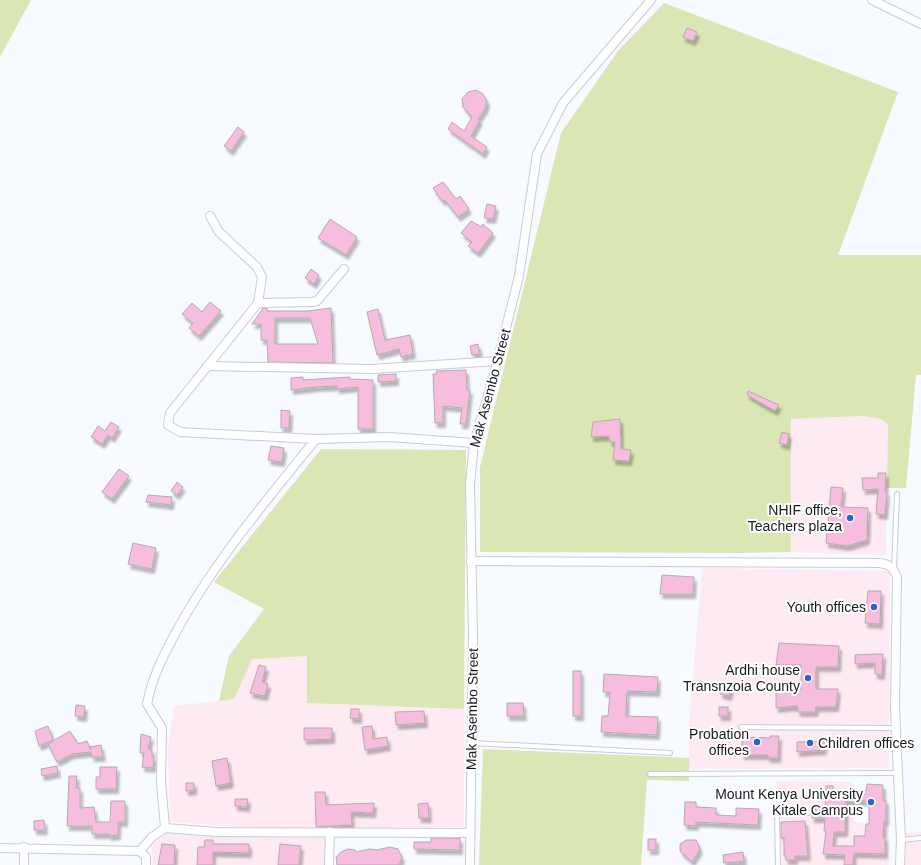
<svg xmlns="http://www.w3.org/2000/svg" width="921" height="865" viewBox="0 0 921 865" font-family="Helvetica,sans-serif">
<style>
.commercial{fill:#fdeaf3}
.green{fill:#dae6b3}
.building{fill:#f7bddf;stroke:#b4aab0;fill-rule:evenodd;filter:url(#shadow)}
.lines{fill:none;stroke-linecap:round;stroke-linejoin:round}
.lane-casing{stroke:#c6cdd6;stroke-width:6}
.street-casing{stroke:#c6cdd6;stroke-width:10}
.lane{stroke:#fff;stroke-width:4}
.street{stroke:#fff;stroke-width:8}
.poi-dot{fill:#2c61cf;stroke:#fff;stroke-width:1.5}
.labels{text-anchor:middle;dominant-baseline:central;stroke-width:4;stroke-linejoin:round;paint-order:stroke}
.street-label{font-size:14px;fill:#181b1e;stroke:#fff}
.poi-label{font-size:14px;fill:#181b1e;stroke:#fff;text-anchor:end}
</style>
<defs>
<filter id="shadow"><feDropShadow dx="2.5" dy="4.5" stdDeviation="1" flood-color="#0004"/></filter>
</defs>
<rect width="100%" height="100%" fill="#f7fafe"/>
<g class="commercial">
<polygon points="863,416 881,419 888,424 886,555 791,552 791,419"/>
<polygon points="702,568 890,571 889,768 689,769 689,725"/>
<polygon points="307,656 307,703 464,709 464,827 257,828 170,822 168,747 174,706 234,699 251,659"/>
<polygon points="777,781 853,782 854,822 889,823 889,865 780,865"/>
<polygon points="167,832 326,838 325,865 152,865 152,845"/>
<polygon points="921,832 921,865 905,865 906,833"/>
</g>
<g class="green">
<polygon points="0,0 31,0 0,57"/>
<polygon points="664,3 898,92 838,255 921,255 921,375 916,375 906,488 887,488 888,425 881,419 863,416 791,419 791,552 740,553 480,552 480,467 561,133 618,51"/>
<polygon points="321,449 466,450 464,709 307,703 307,656 252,659 234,699 219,701 229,656 264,609 214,582"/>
<polygon points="483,749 689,758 689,781 647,780 641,865 479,865"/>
</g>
<g class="building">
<polygon points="687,28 697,32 693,41 683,37"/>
<polygon points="476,90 483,94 487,101 485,109 478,119 480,120 471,136 487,147 483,154 448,129 452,122 464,131 472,117 463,107 462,99 468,92"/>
<polygon points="238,127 244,132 231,151 224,146"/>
<polygon points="443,182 456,199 460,196 469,209 458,217 445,200 442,201 433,188"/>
<polygon points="487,204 496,206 493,219 484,218"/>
<polygon points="330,219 357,237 346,255 318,238"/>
<polygon points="471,221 482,227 483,224 493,233 478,253 468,246 472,242 461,233"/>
<polygon points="311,269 319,275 314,284 305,278"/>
<polygon points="210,302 221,311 199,336 189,328 193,323 182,314 192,303 202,312"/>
<path d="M263 308H267V311H308L331 308 333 363 268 362 267 340H261V324H252ZM275 318H310L318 344H275Z"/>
<polygon points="378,309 385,340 410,335 413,354 401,357 399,349 377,355 367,312"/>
<polygon points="478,344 480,354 472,355 470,346"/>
<polygon points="466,370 467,390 470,390 466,424 460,424 462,408 443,406 443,423 435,423 433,374 437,374 436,371"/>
<polygon points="396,374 396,381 378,382 378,375"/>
<polygon points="303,377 303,380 350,377 350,379 373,380 373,429 358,429 358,387 337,389 337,386 315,387 291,390 291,378"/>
<polygon points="748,391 779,405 775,411 747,395"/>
<polygon points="281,410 290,411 289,428 281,428"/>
<polygon points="620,419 621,449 631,450 629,461 613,460 615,442 610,442 609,436 591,437 593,422"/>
<polygon points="111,422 119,427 112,438 108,435 102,444 91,437 98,426 105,431"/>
<polygon points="782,432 789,434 787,445 779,443"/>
<polygon points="271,446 284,448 282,462 268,460"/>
<polygon points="119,469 129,476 112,499 102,492"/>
<polygon points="878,473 886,473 885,492 887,492 885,515 876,514 878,489 863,490 862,478 878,478"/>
<polygon points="177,482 183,487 177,495 171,491"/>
<polygon points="831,487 843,488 841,507 868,508 867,540 847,546 826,543"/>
<polygon points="148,495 172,497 171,505 146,502"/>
<polygon points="133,543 156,548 152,569 128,564"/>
<polygon points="662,575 694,577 693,594 660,594"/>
<polygon points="868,591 881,591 880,624 865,623"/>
<polygon points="779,643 839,646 838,667 816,667 816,689 838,689 836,707 816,707 815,712 798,712 797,706 776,708 776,690 801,689 801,665 776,665"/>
<polygon points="876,654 883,654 882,675 875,674 875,663 855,664 855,655"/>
<polygon points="259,665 266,667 262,682 268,684 265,696 250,693"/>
<rect x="573" y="671" width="8" height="45"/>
<polygon points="604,674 658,677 657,692 627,691 626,716 658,717 657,735 601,732 602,716 608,716 610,692 603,692"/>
<polygon points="722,685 731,687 729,696 720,694"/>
<polygon points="507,703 523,703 524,716 507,716"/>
<polygon points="76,705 85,706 84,717 75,716"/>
<rect x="719" y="707" width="9" height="9"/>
<polygon points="351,709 359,709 359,719 350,718"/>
<polygon points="424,711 425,723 396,725 395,712"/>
<polygon points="48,726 53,740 39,746 35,731"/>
<polygon points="372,726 373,739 387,737 388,746 365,750 362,727"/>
<polygon points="304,728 332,728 332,739 304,740"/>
<polygon points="70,731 78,744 87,741 91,750 90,747 101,745 103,757 92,757 91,752 72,754 57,762 48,744"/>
<polygon points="141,734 151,737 148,749 152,749 152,757 154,757 153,768 142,767 144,753 140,753"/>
<polygon points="770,736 779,736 778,758 768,758 768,755 742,755 742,737 770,738"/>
<polygon points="824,741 824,750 797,752 797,742"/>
<polygon points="227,758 231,783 216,786 212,761"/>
<polygon points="57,766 58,773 42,776 41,769"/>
<polygon points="100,767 117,767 116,789 96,789 96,777 100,777"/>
<polygon points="69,776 77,776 76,788 80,788 80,808 94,807 96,822 110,822 111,801 125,801 125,822 118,822 118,835 109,836 109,834 92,834 92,826 67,826"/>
<polygon points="186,783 194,783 194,790 186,791"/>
<path d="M867 784 883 785V800H886V821H884L883 837H885V854L854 853 853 865H844L845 855 823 854 826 831H824L825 818H812V810H815V805L825 807 826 786H833V793L858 794V791H866ZM846 801H869V824H866L865 836H854V846H833L834 832H845Z"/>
<polygon points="315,792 325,792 326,805 374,803 373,813 351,812 352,825 316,827"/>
<polygon points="235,799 248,799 247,807 235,806"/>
<polygon points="685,802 696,802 696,807 716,808 716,815 736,816 736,808 759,809 758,825 696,822 696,826 684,825"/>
<polygon points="428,803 429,818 419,818 418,804"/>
<polygon points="44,820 45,830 34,830 34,821"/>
<polygon points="805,821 808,856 795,856 795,860 786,860 786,856 784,856 784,838 781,838 781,822"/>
<polygon points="431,838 460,838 460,850 414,849 414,842 431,842"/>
<rect x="648" y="839" width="8" height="11"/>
<polygon points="205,840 213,840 213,844 249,844 249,853 213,852 213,865 197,865 198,847 204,847"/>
<polygon points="686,840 696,840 700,849 692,862 680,851 680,844"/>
<polygon points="162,844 175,845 174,865 158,865"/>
<polygon points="280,844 301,846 299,865 278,865"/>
<polygon points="390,847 398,849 402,858 399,865 337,865 336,857 341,852 348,849 355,850 356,852 370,849 377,850"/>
<polygon points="743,852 744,861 724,863 723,855"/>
</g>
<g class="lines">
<defs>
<g id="lane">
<polyline points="894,569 897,494"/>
<polyline points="741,727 895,728"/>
<polyline points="472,743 670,753"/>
<polyline points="650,774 898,773"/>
<polyline points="901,840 921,838"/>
<polyline points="778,865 777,813 808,813"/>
</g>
<g id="street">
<polyline points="872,0 921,24"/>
<polyline points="210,216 219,232 257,267 262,277 258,303"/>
<polyline points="344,269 317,301 312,302 258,303 170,413 168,425 180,432 316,439 389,437 474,443"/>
<polyline points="207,366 371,369 498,361"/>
<path d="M471 561 879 563C889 564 893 567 897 577L895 708 901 840 900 865"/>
<path d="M165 828 161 781 162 728 147 704C152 678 163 656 175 634 213 563 266 501 316 439"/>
<polyline points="0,848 140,851 146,857 146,865"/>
<polyline points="140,851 152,837 165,828 217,832 470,833"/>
<polyline points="24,865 24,847"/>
<polyline points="329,865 330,832"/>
<polyline points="470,865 473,636 470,485 474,443 494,375 519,276 537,154 563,103 651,0"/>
</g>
</defs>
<use href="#lane" class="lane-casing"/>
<use href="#street" class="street-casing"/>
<use href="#lane" class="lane"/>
<use href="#street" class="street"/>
</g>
<g class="poi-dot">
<circle cx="850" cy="518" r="4"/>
<circle cx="874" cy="607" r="4"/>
<circle cx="808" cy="678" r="4"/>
<circle cx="757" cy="742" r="4"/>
<circle cx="810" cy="743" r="4"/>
<circle cx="871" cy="802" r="4"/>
</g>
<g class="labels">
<g class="street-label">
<text transform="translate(490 388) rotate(-75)">Mak Asembo Street</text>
<text transform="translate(472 709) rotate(-89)">Mak Asembo Street</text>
</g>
<g class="poi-label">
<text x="842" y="510">NHIF office,<tspan x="842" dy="16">Teachers plaza</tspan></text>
<text x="866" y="607">Youth offices</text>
<text x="800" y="670">Ardhi house<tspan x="800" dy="16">Transnzoia County</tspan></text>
<text x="749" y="734">Probation<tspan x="749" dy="16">offices</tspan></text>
<text x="818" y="743" text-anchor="start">Children offices</text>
<text x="863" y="794">Mount Kenya University<tspan x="863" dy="16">Kitale Campus</tspan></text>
</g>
</g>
</svg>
